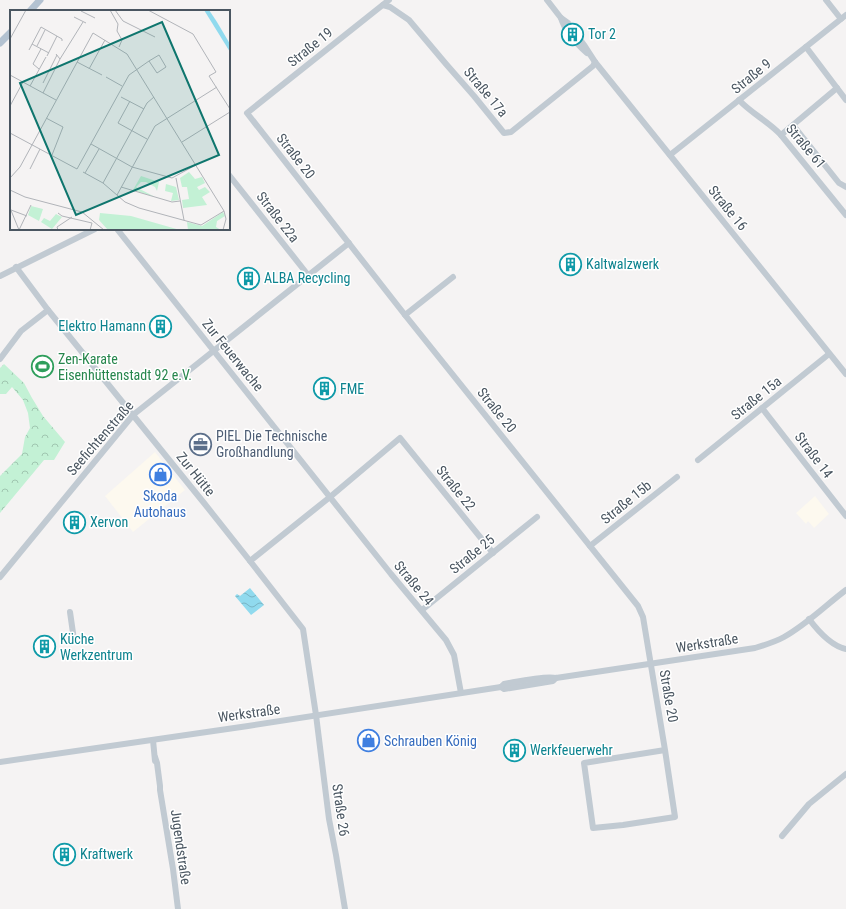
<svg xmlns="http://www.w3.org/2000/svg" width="846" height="909" viewBox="0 0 846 909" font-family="'Roboto Condensed',sans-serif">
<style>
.commercial{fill:#fdf9ef}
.forest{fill:url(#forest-crowns)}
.water{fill:url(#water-waves)}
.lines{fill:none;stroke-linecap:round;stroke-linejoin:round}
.minor{stroke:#c1cad2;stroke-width:6}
.major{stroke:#b3c2d1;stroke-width:7}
.labels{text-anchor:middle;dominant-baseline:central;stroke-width:3;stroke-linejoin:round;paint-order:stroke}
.culture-label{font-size:14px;fill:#0d838f;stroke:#fff;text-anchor:start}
.street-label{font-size:14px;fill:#4a5661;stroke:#fff}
.leisure-label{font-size:14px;fill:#27864d;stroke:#fff;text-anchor:start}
.service-label{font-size:14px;fill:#4e5e75;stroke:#fff;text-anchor:start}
.shop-label{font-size:14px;fill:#366cbe;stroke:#fff}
.inset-road{fill:none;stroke:#b1b4b9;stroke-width:1}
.view{fill:#0f766e;fill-opacity:0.15;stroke:#0f766e;stroke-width:2}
.inset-edge{fill:none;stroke:#4a5661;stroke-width:2}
</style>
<defs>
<pattern id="forest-crowns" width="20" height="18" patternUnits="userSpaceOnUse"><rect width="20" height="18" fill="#c3f1d5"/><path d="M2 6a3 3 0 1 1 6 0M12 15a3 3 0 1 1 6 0" fill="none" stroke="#a0c6b0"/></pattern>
<pattern id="water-waves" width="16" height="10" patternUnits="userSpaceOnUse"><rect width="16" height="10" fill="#90daee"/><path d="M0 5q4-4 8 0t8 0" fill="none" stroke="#78b4c4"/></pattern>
</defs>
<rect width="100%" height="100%" fill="#f5f3f3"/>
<g class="commercial">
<polygon points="155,452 185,490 133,532 105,496"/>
<polygon points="815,496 829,514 814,528 808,521 806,524 796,513"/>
</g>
<polygon class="forest" points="4,364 24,383 32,398 43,416 65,442 54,460 44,460 0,513 0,476 22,454 25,437 30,428 28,413 23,400 12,387 6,394 0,394 0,368"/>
<polygon class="water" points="250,588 264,605 251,615 235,596 237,594 240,596"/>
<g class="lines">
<g class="minor">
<polyline points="389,0 247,113 405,315 638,606 643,617 665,750 584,763 593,828 623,825 675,817 665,750"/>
<polyline points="547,0 561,18 568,23 584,45 595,62 846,374"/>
<polyline points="826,0 841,19"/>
<polyline points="383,5 390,7 409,20 446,64 474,96 504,133 511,132 593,66 595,62"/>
<path d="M561 18C565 31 577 44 587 53"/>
<polyline points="806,47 846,100"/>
<path d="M739 100C752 114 768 121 781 135L846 215"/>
<polyline points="793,125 839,183 846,187"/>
<polyline points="781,135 837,88"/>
<polyline points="670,155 846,15"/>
<polyline points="229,175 308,275"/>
<polyline points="117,229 391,574 446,640 454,655 461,693"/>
<polyline points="16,267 48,310 204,503 250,561 303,629 316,715 329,819 336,855 345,909"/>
<polyline points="0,276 95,229"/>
<polyline points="405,315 453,277"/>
<polyline points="0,359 21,331 48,310"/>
<polyline points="762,408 846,516"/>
<polyline points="698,460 829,354"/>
<polyline points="590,546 677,477"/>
<polyline points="250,561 330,497 400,438 493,553"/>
<polyline points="0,577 133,415 349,243"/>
<polyline points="422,610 537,517"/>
<polyline points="70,612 74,640"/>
<path d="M809 619C818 631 831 646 846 649"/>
<polyline points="501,687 504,689 553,681 556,678"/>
<polyline points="153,740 155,761"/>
<polyline points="155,757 157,763 160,786 160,790 173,869 178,909"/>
<path d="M0 762 248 726 501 687 504 684C516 682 546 675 556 678L755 648C765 645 775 642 784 637 806 625 826 605 846 590"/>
<polyline points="782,836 809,804 846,774"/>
</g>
<g class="major">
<polyline points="30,11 40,0"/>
<polyline points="0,43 11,32"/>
</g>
</g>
<defs>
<symbol id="building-ring" viewBox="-11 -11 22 22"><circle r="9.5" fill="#fff" stroke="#0f9aa8" stroke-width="1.5"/><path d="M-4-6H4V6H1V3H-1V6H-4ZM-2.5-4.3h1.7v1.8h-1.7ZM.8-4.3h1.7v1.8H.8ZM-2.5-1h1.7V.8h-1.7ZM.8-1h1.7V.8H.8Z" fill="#0f9aa8"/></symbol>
<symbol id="stadium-ring" viewBox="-11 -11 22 22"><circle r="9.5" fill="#fff" stroke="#2e9e5b" stroke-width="1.5"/><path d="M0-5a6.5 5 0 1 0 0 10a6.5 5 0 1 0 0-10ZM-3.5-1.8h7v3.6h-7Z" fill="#2e9e5b"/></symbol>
<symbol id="office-ring" viewBox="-11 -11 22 22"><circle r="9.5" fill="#fff" stroke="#5c6f8a" stroke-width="1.5"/><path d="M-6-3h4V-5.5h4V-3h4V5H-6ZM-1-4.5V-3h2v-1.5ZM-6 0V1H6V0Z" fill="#5c6f8a"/></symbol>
<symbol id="shop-ring" viewBox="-11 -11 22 22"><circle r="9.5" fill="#fff" stroke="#3f7fe0" stroke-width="1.5"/><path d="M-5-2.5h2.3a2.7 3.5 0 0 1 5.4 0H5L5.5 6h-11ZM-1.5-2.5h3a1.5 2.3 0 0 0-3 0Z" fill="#3f7fe0"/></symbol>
</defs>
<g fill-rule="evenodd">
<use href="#building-ring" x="560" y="22" width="25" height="25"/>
<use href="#building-ring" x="558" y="252" width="25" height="25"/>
<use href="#building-ring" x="236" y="266" width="25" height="25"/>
<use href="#building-ring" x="148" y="314" width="25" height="25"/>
<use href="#stadium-ring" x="30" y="354" width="25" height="25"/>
<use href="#building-ring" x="312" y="376" width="25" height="25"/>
<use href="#office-ring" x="188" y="432" width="25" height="25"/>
<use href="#shop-ring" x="148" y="462" width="25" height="25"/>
<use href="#building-ring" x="62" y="510" width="25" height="25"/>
<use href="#building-ring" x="32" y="634" width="25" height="25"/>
<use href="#shop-ring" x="356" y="728" width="25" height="25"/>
<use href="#building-ring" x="502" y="738" width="25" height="25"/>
<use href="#building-ring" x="52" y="842" width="25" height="25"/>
</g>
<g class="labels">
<g class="culture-label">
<text x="588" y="34">Tor 2</text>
<text x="586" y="264">Kaltwalzwerk</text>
<text x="264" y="278">ALBA Recycling</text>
<text x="146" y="326" text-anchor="end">Elektro Hamann</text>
<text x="340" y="389">FME</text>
<text x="90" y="522">Xervon</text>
<text x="60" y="639">Küche<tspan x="60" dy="16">Werkzentrum</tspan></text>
<text x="530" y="750">Werkfeuerwehr</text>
<text x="80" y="854">Kraftwerk</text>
</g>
<g class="street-label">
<text transform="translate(310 47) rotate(-39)">Straße 19</text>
<text transform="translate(751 76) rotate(-39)">Straße 9</text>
<text transform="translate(486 92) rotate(50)">Straße 17a</text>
<text transform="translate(806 146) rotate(50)">Straße 61</text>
<text transform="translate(296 156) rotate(52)">Straße 20</text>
<text transform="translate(728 208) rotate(51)">Straße 16</text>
<text transform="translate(278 217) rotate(52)">Straße 22a</text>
<text transform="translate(233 355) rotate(51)">Zur Feuerwache</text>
<text transform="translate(756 398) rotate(-39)">Straße 15a</text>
<text transform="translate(497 410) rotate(51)">Straße 20</text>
<text transform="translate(100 438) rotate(-49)">Seefichtenstraße</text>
<text transform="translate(814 455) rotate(53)">Straße 14</text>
<text transform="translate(196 474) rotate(51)">Zur Hütte</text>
<text transform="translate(456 488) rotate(51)">Straße 22</text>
<text transform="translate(626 502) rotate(-39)">Straße 15b</text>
<text transform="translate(472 554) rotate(-39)">Straße 25</text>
<text transform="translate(414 583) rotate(50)">Straße 24</text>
<text transform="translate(707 643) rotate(-9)">Werkstraße</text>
<text transform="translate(669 696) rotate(80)">Straße 20</text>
<text transform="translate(249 713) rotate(-8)">Werkstraße</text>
<text transform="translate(341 810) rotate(82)">Straße 26</text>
<text transform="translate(181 847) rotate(82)">Jugendstraße</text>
</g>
<g class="leisure-label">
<text x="58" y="359">Zen-Karate<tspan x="58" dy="16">Eisenhüttenstadt 92 e.V.</tspan></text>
</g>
<g class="service-label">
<text x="216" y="436">PIEL Die Technische<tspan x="216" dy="16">Großhandlung</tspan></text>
</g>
<g class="shop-label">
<text x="160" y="496">Skoda<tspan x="160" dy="16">Autohaus</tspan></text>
<text x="384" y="741" text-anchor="start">Schrauben König</text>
</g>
</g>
<g transform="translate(10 10)">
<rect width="220" height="220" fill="#f5f3f3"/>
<path d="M156 174 166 177 169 190 161 191 163 183 155 181ZM90 203 121 206 170 220H98L89 210Z" fill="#c3f1d5"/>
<path d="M179 162 185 169 192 167 195 173 187 177 189 180 195 177 200 182 192 187 197 195 173 198 172 190 179 189 177 177H172L170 168ZM131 166 149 172 147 181 145 177 136 172H131L126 177 145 187 123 180ZM213 202 215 206 207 211 206 217 211 220H178L177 212 192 216Z" fill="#c3f1d5"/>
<path d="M21 196 33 199 29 211 18 205Z" fill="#c3f1d5"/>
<path d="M46 204 52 207 42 219 31 212 34 208 40 211Z" fill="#c3f1d5"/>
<path d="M194 0H199L207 12 220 34V42Z" fill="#90daee"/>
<path class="inset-road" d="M100 0 108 14 107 21 112 30 109 37M105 0 113 11 145 27M138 0 183 24 206 62 199 66 220 99M71 1 85 8M64 7 76 13M0 29 16 0M22 34 39 43M27 36 35 20M19 40 31 17 52 29V31M37 46 47 26M50 49 73 12M67 52 92 65M29 59 23 54 31 39M79 59 95 30M0 65 46 90M96 67 112 76M33 73 47 45M20 76 36 47M33 83 50 49 46 44M111 87 134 99M120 91 108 113 137 129M0 96 13 72M36 108 53 117 42 145M0 123 67 159 119 65 139 51 147 63 156 57 149 45 139 51M172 132 220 102M81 134 122 157 162 168 186 155M20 159 30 139M73 162 93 173 115 192 129 198 191 215 214 201M75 163 89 139M0 168 10 157 83 23 117 44 214 201 216 209 213 220M166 168 174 210M93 173 137 93 144 87M111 177 162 192 170 191M0 180 15 187 72 202 94 220M107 185 145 116 207 77M0 198 9 220M1 200 17 206M48 203 52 206 82 213 80 220M9 220 21 195M48 220 47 217 62 207"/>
<path class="view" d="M152 12 209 145 66 205 10 73Z"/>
<rect width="220" height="220" class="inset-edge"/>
</g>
</svg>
